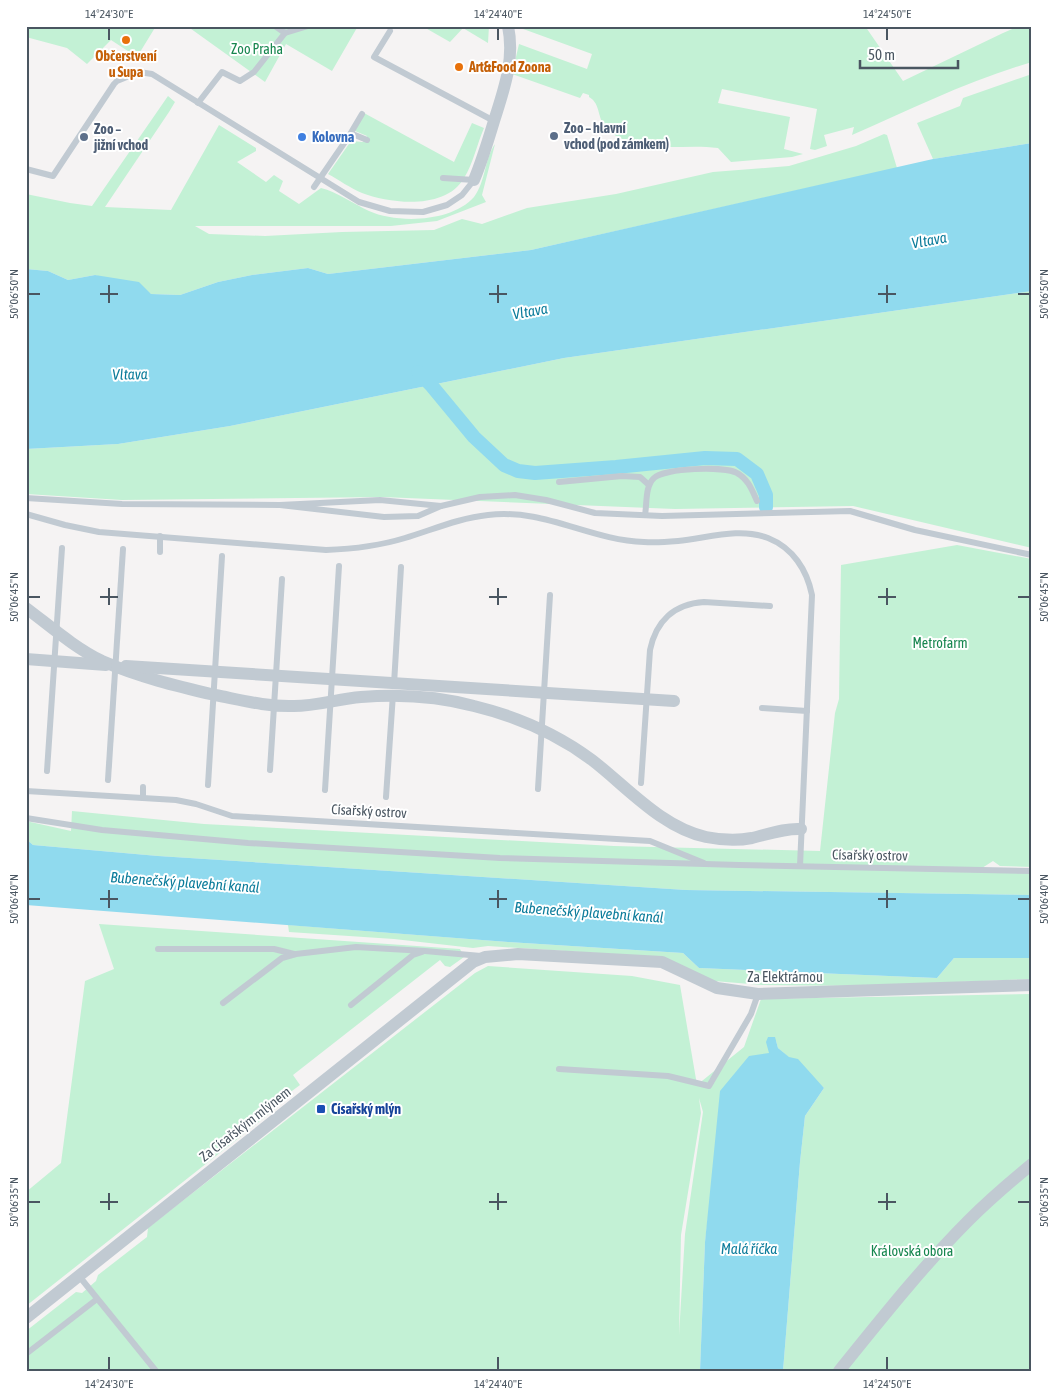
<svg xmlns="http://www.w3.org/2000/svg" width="1058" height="1397" viewBox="0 0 1058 1397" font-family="'Asap Condensed',sans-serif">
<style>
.green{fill:#c3f1d5;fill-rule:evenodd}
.water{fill:#90daee}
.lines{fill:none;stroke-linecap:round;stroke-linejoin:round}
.canal{stroke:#90daee;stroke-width:14}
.lane{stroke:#c1cad2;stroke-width:6}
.street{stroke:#c1cad2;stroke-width:12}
.ticks{fill:none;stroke:#4a5661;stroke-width:2}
.food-dot{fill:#e8710a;stroke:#fff;stroke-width:2}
.service-dot{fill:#5c6f8a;stroke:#fff;stroke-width:2}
.shop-dot{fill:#3f7fe0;stroke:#fff;stroke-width:2}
.transit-dot{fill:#1a4fb4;stroke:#fff;stroke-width:2}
.labels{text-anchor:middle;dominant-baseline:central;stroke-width:4;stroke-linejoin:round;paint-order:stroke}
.park-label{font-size:14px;fill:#17864f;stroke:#fff}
.food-label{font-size:14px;font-weight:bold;fill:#c56008;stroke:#fff}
.service-label{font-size:14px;font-weight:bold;fill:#4e5e75;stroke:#fff;text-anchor:start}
.shop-label{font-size:14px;font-weight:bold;fill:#366cbe;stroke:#fff;text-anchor:start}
.street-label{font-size:14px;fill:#4a5661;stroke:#fff}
.transit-label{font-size:14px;font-weight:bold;fill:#164399;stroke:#fff;text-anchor:start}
.water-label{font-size:15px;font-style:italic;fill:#0c7c9b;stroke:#fff}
.neatline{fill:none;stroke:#4a5661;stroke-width:2}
.ticks-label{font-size:12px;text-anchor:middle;fill:#4a5661}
</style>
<rect width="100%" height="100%" fill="#f5f3f3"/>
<g class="green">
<polygon points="26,26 156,26 137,57 111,40 87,64 67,48 26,37"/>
<polygon points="187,26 358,26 332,71 286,44 265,82"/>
<polygon points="422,26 489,26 488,43 463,28 450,42"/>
<path d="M524 26H865L903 81 1003 33 1019 26H1032V62C970 80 911 109 852 135L854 127 824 135 827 146 815 150 810 149 817 109 722 89 718 103 790 117 784 149 803 154 792 157 731 162 718 148C681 143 641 156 609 131 596 121 602 104 589 97V95L583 93 580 98 512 74 519 44 587 69 592 54 526 30 523 29Z"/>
<polygon points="1032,74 1032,143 933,159 917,123 960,106 963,98"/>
<path d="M168 96 175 102 169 112 105 207 171 210 219 125 256 148V151L237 162 266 182 274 175 283 181 279 191 299 204 321 188C337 192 354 204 369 211 398 224 452 222 474 197 486 181 484 160 495 144L482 195 486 202 437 221 391 226H195L209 234 265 236 342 232 434 230 462 219 482 224 527 208 616 194 713 172 789 166 856 146 884 134 887 135 897 168 531 250 328 274 308 268 252 275 218 282 180 295 151 294 95 275 68 280 48 271 26 269V194L70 203 92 206Z"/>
<path d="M364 113 454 162 472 123 484 128C477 144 473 164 464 178 446 210 391 204 362 193 350 188 339 180 328 174L351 141 363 142 367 136 355 131Z"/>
<polygon points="1032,291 1032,548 853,506 675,509 382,497 122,500 26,494 26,449 118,444 230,426 564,358"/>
<polygon points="957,545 1032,559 1032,867 1000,866 993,861 982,868 1032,870 1032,895 686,890 158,856 33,845 26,839 26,821 71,831 72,811 204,824 614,846 820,851 835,713 839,699 841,565"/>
<polygon points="99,924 460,949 464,957 450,967 445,966 440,960 293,1075 300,1085 277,1102 279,1106 26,1306 26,1192 61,1163 85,981 114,969"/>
<polygon points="288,925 508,942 683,953 699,968 937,978 954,958 1032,958 1032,979 861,986 762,985 714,981 643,956 488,946 473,948 394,939 289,932"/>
<path d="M488 966 632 976 680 985 697 1085 744 1047 761 999 1032 994V1371H783L800 1162 805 1116 824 1088 778 1048 776 1041 769 1053 710 1201 705 1242 700 1371H26V1331L76 1292 82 1293 96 1281 98 1275 147 1237 148 1228 181 1202 475 973ZM699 1098 703 1112 685 1234 679 1335 681 1235 701 1113Z"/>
</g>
<g class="water">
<polygon points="1032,143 1032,291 564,358 230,426 118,444 26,449 26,269 48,271 68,280 95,275 139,282 151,294 180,295 218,282 252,275 308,268 328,274 531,250 933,159"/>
<polygon points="26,839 33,845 158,856 686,890 1032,895 1032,958 954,958 937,978 699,968 683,953 508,942 26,905"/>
<polygon points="768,1037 775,1037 778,1048 789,1057 798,1059 824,1088 805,1116 800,1162 783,1371 700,1371 705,1242 720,1091 749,1056 769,1053 766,1042"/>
</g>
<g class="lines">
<polyline class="canal" points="418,372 431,385 474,437 504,465 518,471 535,473 616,467 705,458 737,459 757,474 766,495 766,507"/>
<g class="lane">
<polyline points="275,26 285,33 308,26"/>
<polyline points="390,31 374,57 494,121"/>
<polyline points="198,103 222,72 240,81 254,72 285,33"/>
<polyline points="349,136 362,114"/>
<polyline points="26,169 53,176 114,84 117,81 139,72 152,74 359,202 390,211 423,212 447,205 462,195 474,180 443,178"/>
<polyline points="314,187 349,136 355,135 367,140"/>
<polyline points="559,482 622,476 640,477 649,485"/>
<polyline points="26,498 122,504 280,505 380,500 441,506 418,516 384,517 280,505"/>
<polyline points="441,506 480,497 515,495 546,500 595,513 662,516 850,511 915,530 1032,555"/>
<path d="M26 514 65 525 99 532 326 550C353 549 379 546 405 538 432 530 459 518 488 515 544 508 589 540 644 542 655 543 667 542 678 541 708 538 739 527 768 538 793 548 807 570 812 595L800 866"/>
<path d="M645 515C647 504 645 486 654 478 664 468 725 466 737 473 748 479 752 490 757 501"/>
<polyline points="160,552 160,536"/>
<polyline points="394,684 401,567"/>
<polyline points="762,708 807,711"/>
<polyline points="270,770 282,579"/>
<polyline points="47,771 62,548"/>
<polyline points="108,780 123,549"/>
<path d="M641 783 650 650C656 621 674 604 704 602L770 606"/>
<polyline points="208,785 222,556"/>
<polyline points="538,789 550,595"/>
<polyline points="325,790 339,566"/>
<polyline points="26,791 176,800 196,804 232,816 650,841 704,863"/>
<polyline points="386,797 393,694"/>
<polyline points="143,798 143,787"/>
<polyline points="26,818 102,830 248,843 500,858 739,865 1032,871"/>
<polyline points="158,949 274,949 294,954"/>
<polyline points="223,1003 282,958 296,954 356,947 425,951 481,956"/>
<polyline points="351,1005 413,955 422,952"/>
<polyline points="559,1069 668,1076 709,1086 751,1014 758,994"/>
<polyline points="79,1276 156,1371"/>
<polyline points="26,1354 97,1299"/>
</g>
<g class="street">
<path d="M474 180C482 161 488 141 494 121 504 89 515 60 508 26"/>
<path d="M26 608C50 626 75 648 102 661 139 677 176 686 215 695 241 700 267 707 294 706 316 706 338 699 361 697 399 694 437 696 474 706 515 716 557 734 592 760 627 787 661 827 706 837 721 840 737 841 752 838 769 834 784 828 801 829"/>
<polyline points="26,659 106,665"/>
<polyline points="126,666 674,701"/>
<polyline points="26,1318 473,962 485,957 518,954 662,962 717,988 758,994 1032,985"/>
<path d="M839 1371C881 1319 922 1267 969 1220 989 1200 1010 1182 1032 1164"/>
</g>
</g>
<path class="ticks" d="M109 28V40M498 28V40M887 28V40M109 285V303M498 285V303M887 285V303M28 294H40M100 294H118M489 294H507M878 294H896M1018 294H1030M109 588V605M498 588V605M887 588V605M28 597H40M100 597H118M489 597H507M878 597H896M1018 597H1030M109 890V908M498 890V908M887 890V908M28 899H40M100 899H118M489 899H507M878 899H896M1018 899H1030M109 1193V1210M498 1193V1210M887 1193V1210M28 1202H40M100 1202H118M489 1202H507M878 1202H896M1018 1202H1030M109 1357V1370M498 1357V1370M887 1357V1370"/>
<g class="food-dot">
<circle cx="126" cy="40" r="5"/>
<circle cx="459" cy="67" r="5"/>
</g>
<g class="service-dot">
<circle cx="554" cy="136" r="5"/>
<circle cx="84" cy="137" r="5"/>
</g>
<circle class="shop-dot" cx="302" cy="137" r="5"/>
<rect class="transit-dot" x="316" y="1104" width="10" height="10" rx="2.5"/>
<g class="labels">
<g class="park-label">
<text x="257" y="49">Zoo Praha</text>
<text x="940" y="643">Metrofarm</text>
<text x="912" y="1251">Královská obora</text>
</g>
<g class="food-label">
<text x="126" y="56">Občerstvení<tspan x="126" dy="16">u Supa</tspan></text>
<text x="469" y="67" text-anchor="start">Art&amp;Food Zoona</text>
</g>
<g class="service-label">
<text x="564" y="128">Zoo – hlavní<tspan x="564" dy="16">vchod (pod zámkem)</tspan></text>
<text x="94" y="129">Zoo –<tspan x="94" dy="16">jižní vchod</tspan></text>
</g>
<g class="shop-label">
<text x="312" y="137">Kolovna</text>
</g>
<g class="street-label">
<text transform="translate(369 811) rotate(3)">Císařský ostrov</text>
<text transform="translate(870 855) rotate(1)">Císařský ostrov</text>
<text x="785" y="977">Za Elektrárnou</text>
<text transform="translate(245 1124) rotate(-38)">Za Císařským mlýnem</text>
</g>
<g class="transit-label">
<text x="331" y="1109">Císařský mlýn</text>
</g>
<g class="water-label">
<text transform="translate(929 240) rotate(-10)">Vltava</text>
<text transform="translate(530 311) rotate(-10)">Vltava</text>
<text transform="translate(130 374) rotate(-1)">Vltava</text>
<text transform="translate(185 882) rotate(4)">Bubenečský plavební kanál</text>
<text transform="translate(589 912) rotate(4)">Bubenečský plavební kanál</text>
<text x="749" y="1248">Malá říčka</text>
</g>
</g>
<rect width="1058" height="1397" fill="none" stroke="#ffffff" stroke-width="55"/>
<path d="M860 60v8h98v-8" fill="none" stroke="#4a5661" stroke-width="2.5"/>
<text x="868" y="60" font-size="15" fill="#4a5661" stroke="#ffffff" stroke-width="4" paint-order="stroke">50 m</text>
<rect x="28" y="28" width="1002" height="1342" class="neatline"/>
<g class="ticks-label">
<text x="109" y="18">14°24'30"E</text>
<text x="498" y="18">14°24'40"E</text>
<text x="887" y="18">14°24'50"E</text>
<text transform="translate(14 294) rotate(-90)" y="4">50°06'50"N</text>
<text transform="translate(1044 294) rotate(-90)" y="4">50°06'50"N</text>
<text transform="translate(14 597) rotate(-90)" y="4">50°06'45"N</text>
<text transform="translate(1044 597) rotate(-90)" y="4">50°06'45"N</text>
<text transform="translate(14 899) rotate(-90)" y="4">50°06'40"N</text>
<text transform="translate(1044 899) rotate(-90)" y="4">50°06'40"N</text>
<text transform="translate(14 1202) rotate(-90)" y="4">50°06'35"N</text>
<text transform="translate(1044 1202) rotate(-90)" y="4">50°06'35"N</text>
<text x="109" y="1388">14°24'30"E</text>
<text x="498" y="1388">14°24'40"E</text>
<text x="887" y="1388">14°24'50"E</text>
</g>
</svg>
